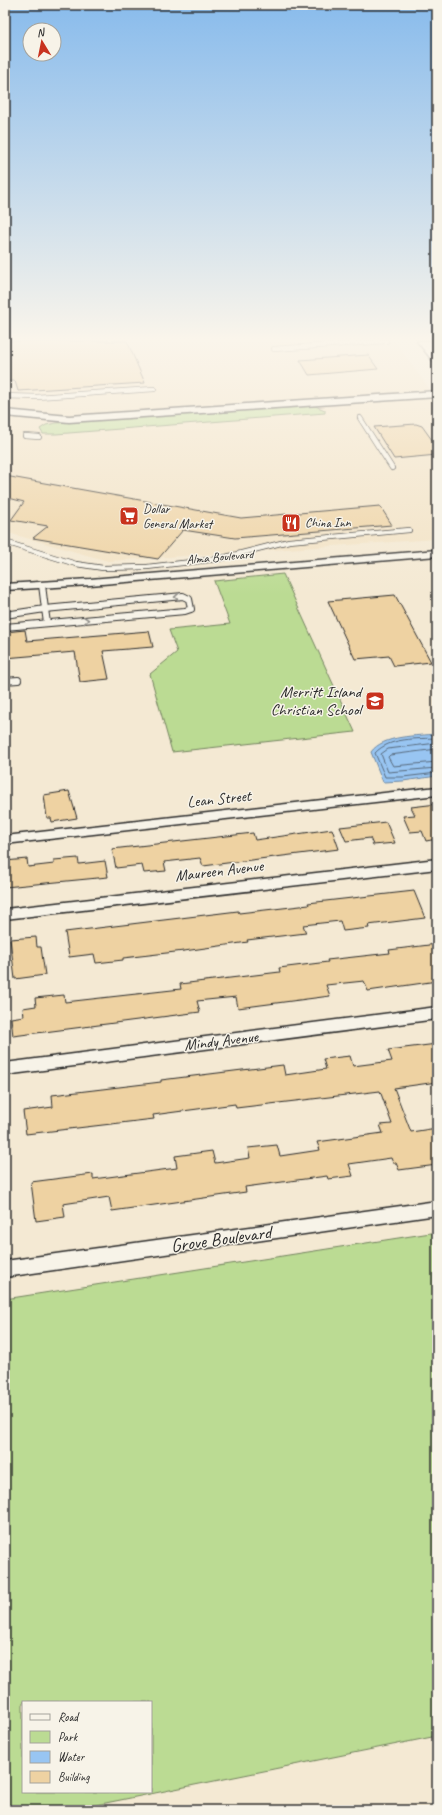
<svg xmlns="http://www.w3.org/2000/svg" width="442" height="1815" viewBox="0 0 442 1815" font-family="Caveat,sans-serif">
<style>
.built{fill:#f2e2c4}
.green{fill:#bbdb93;stroke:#73835f;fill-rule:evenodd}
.water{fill:#98c5f2;stroke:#6c87a2}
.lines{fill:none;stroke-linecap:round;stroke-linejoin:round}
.shore{stroke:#57697b;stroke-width:1}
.building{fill:#eed2a2;stroke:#2b2b2b}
.service-far1-casing{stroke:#2b2b2b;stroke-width:6}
.service-casing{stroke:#2b2b2b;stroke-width:8}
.minor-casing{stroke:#2b2b2b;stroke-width:3}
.tertiary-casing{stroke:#2b2b2b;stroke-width:3}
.primary-casing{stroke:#2b2b2b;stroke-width:3}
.service-far1{stroke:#f7f3e8;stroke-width:4.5}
.service{stroke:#f7f3e8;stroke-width:6}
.minor{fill:#f7f3e8;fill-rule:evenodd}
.tertiary{fill:#f7f3e8;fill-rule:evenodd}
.primary{fill:#f7f3e8;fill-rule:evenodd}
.oneway{stroke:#918f8a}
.labels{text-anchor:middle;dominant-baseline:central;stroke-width:3;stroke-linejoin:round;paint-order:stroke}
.far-poi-label{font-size:13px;fill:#2b2b2b;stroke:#f7f3e8;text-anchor:start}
.far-street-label{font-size:13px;fill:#2b2b2b;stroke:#f7f3e8}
.poi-label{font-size:16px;fill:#2b2b2b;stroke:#f7f3e8;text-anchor:end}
.street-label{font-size:16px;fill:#2b2b2b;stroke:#f7f3e8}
.near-street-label{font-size:19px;fill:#2b2b2b;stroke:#f7f3e8}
</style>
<rect width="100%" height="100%" fill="#f4e9d3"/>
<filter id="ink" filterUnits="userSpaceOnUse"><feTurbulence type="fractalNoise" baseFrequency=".025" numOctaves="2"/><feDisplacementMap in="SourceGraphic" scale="8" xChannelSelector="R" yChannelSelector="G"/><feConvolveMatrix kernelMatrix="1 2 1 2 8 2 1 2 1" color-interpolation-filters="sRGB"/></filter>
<g filter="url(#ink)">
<polygon class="built" points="5,341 322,341 323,343 394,341 437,399 437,539 108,561 5,532"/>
<g class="green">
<polygon points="315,406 325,410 325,413 56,434 43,434 40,429 46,425 56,423"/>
<polygon points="283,574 355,732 172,752 150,674 177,652 169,630 230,624 214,581"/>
<path d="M437 1232V1736L71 1810H5V1299ZM23 1702H151V1792H23Z"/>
</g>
<path class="water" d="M437 734V776L403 781 383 782 371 752C383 735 417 736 437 734Z"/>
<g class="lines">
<g class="shore">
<path d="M437 738C417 739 390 737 375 753L385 777H403L437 773"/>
<polyline points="437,743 388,749 381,754 388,772 437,768"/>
<polyline points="437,749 390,755 388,757 393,766 437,762"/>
</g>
</g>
<g class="building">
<polygon points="5,341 127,341 145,383 18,391 15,381 5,381"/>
<polygon points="368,355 378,369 309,375 300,360"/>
<polygon points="416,424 422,426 437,447 437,455 394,459 374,427"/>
<polygon points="5,476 241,518 380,506 392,525 235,538 183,530 158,559 33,538 48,526 11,520 24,502 5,497"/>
<polygon points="395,595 431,662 394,666 389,656 355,659 328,601"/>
<polygon points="25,630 27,641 149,631 153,647 103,651 109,679 80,682 75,652 5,658 5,632"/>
<polygon points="69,791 77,818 52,822 51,818 47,818 44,795"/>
<polygon points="437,804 437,839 426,841 422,831 410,832 403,816 415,815 411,807"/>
<polygon points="386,822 395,843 373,845 370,838 346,841 340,827"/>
<polygon points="332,829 339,849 203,866 200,858 164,862 166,871 144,873 142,865 116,868 112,849 253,833 255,840"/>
<polygon points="78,858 79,864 105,861 108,877 5,887 5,861 27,859 28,867 54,864 54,860"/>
<polygon points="414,891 425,918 368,925 369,928 343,931 340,921 303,925 306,933 247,940 248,942 184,951 123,958 123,960 96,963 94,954 69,957 65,932 238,911 239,913 309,905 308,903"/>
<polygon points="36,937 37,947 41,947 45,975 15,979 10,939"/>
<polygon points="437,944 437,981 368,991 364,981 326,985 330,996 238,1008 236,997 197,1001 200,1012 13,1036 11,1018 24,1016 23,1008 36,1006 35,998 64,995 65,1002 181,989 180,984 280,972 279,968 328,962 327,960 390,953 389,950"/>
<polygon points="437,1044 437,1082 394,1088 411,1132 437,1128 437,1165 399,1170 396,1163 393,1163 391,1158 349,1164 353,1176 328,1179 327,1176 245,1187 246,1192 112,1211 109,1197 63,1204 65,1217 36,1221 31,1182 93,1174 93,1179 177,1168 175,1156 212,1151 215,1163 250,1158 248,1148 277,1145 280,1156 320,1150 317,1142 383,1133 380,1125 392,1124 380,1091 236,1108 235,1104 153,1115 154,1119 26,1134 23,1111 53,1107 52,1095 161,1082 161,1080 283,1065 285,1075 326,1069 323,1059 350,1056 353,1066 392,1061 388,1050"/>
</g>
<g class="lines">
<defs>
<g id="service-far1">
<polyline points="274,349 386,341"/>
<polyline points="5,396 37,397 154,389"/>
<polyline points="360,418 392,468"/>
<polyline points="25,436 39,437"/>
<polyline points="5,542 76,564 103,568 147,567 218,559 289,541 409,530"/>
</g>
<g id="service">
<polyline points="5,615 45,609 47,623"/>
<polyline points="5,627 185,611 191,609 189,599 183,596 45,609 42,585"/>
<polyline points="5,681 18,680"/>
</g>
<g id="minor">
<polygon points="437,550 437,556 90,585 5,590 5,584 90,579"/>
<polygon points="437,787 437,795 5,844 5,836"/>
<polygon points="437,859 437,869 5,919 5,909"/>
<polygon points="437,1007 437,1019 5,1075 5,1063"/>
<polygon points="437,1201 437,1215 5,1277 5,1261"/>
</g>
<polygon id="tertiary" points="437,391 437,397 69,422 5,416 5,410 69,416"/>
<polygon id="primary" points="417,341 430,341 437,349 437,361 432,360"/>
</defs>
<use href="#service-far1" class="service-far1-casing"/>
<use href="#service" class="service-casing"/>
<use href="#minor" class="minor-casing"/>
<use href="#tertiary" class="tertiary-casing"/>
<use href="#primary" class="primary-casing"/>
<use href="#service-far1" class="service-far1"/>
<use href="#service" class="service"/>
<use href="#minor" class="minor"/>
<use href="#tertiary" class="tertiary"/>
<use href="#primary" class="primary"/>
</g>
<defs><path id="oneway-chevron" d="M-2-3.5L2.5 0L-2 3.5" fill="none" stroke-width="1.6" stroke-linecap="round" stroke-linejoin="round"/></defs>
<g class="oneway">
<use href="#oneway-chevron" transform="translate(177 597) rotate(176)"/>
<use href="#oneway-chevron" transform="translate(86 620) rotate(-5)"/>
</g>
</g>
<linearGradient id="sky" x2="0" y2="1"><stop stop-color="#88bbec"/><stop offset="0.57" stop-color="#faf5eb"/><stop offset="1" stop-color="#faf5eb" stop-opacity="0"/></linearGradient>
<rect width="442" height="595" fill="url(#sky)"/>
<defs>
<symbol id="supermarket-square" viewBox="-11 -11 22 22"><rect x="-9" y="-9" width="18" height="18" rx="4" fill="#c8321e" stroke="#f7f3e8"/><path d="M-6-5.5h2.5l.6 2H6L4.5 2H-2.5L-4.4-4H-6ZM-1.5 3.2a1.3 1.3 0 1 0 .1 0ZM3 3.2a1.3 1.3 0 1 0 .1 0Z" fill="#fff"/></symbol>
<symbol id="restaurant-square" viewBox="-11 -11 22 22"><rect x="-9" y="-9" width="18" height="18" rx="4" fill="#c8321e" stroke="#f7f3e8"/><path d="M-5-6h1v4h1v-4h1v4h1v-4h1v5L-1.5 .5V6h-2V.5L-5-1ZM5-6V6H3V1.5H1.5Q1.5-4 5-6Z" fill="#fff"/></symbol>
<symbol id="school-square" viewBox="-11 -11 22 22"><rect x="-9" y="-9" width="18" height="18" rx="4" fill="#c8321e" stroke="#f7f3e8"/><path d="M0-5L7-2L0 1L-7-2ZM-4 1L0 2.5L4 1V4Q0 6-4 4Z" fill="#fff"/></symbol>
</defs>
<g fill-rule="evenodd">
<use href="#supermarket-square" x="118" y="505" width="22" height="22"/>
<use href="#restaurant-square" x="280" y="512" width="22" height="22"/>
<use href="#school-square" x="364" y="690" width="22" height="22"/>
</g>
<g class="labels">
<g class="far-poi-label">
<text x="143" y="509">Dollar<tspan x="143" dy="15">General Market</tspan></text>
<text x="305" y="523">China Inn</text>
</g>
<g class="far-street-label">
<text transform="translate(220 557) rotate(-5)">Alma Boulevard</text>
</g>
<g class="poi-label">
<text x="361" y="692">Merritt Island<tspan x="361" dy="18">Christian School</tspan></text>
</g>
<g class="street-label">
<text transform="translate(219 799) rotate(-6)">Lean Street</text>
<text transform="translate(219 871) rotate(-7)">Maureen Avenue</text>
<text transform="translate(221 1041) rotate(-7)">Mindy Avenue</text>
</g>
<g class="near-street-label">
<text transform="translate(221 1239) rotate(-8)">Grove Boulevard</text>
</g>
</g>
<rect width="442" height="1815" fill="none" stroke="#f7f3e8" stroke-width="20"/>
<rect x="10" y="10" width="422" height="1795" fill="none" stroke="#2b2b2b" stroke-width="1.5" filter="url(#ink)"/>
<rect x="22" y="1701" width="130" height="92" fill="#f7f3e8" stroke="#a5a39c"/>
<rect x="30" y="1714" width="20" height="6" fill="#f7f3e8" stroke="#a5a39c"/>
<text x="58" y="1721" font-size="12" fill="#2b2b2b">Road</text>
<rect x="30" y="1731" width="20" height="12" fill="#bbdb93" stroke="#a5a39c"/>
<text x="58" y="1741" font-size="12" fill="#2b2b2b">Park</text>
<rect x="30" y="1751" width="20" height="12" fill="#98c5f2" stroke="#a5a39c"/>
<text x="58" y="1761" font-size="12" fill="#2b2b2b">Water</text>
<rect x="30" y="1771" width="20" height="12" fill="#eed2a2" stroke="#a5a39c"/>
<text x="58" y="1781" font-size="12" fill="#2b2b2b">Building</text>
<g transform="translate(42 42) rotate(350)"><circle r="19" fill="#f7f3e8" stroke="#a5a39c"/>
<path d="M0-3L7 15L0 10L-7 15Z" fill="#c8321e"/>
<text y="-6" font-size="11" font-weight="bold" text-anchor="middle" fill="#2b2b2b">N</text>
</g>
</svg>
